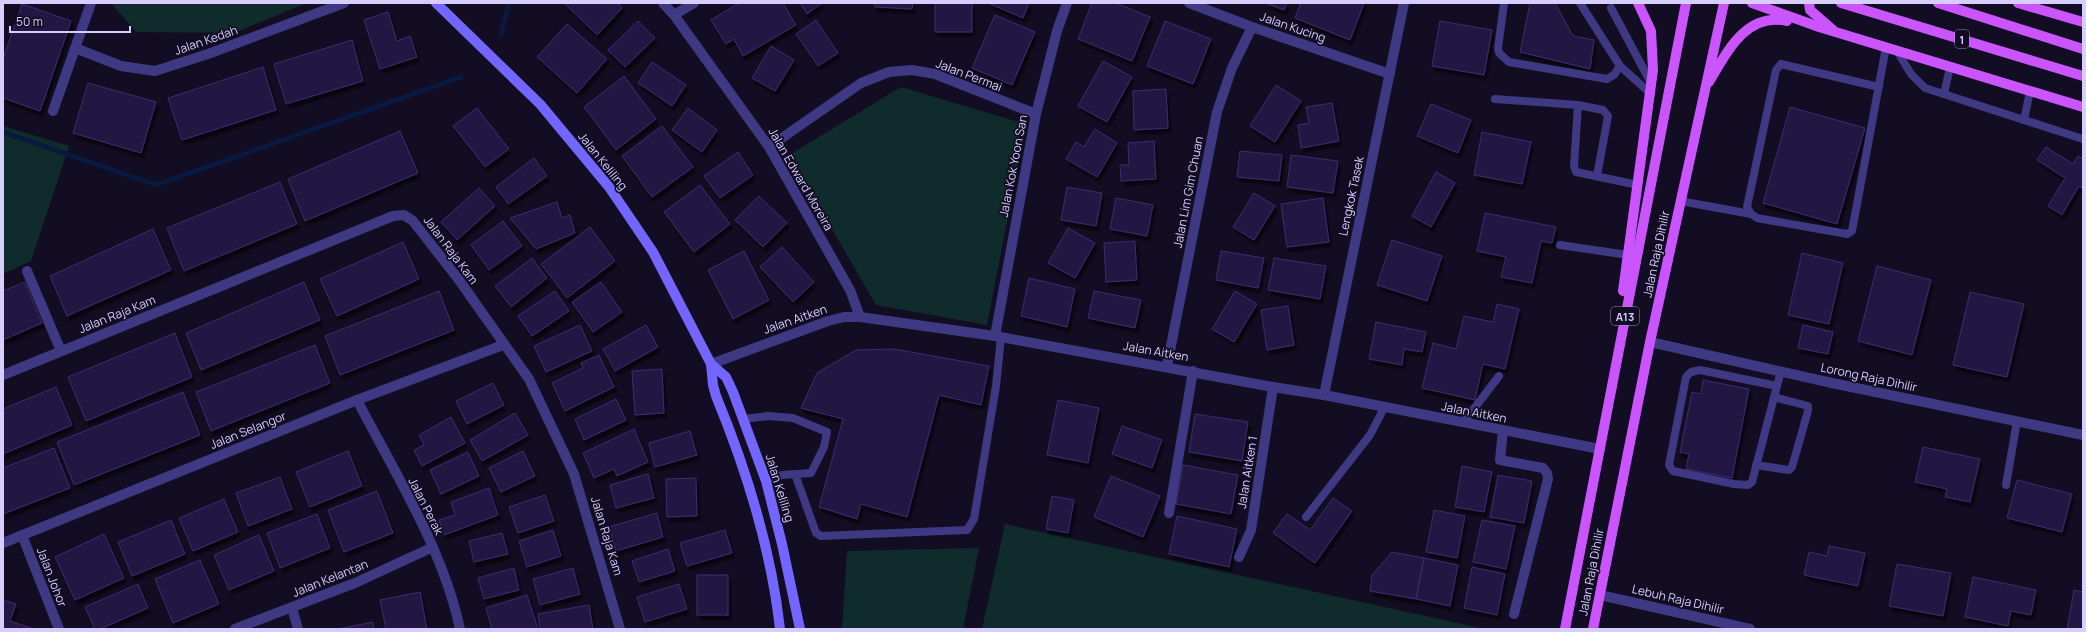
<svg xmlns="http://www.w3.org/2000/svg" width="2086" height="632" viewBox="0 0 2086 632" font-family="Manrope,sans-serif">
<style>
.green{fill:#102b2c}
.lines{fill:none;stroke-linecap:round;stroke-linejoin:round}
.stream{stroke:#091940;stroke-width:5}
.building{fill:#241943;stroke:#3d2b6f;filter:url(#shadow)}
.service{stroke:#3f3882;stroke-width:8}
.minor{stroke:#3f3882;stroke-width:10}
.secondary{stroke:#7365ff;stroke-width:10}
.primary{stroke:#ca55ff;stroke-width:10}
.labels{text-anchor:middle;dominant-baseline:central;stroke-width:3.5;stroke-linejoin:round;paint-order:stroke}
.shield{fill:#120d22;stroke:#9c94bd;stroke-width:1}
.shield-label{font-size:11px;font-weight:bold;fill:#d7ceff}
.street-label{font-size:12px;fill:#d7ceff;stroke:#120d22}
</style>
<defs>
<filter id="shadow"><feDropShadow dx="2.5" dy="4.5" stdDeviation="1" flood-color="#0009"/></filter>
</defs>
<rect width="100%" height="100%" fill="#120d22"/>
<g class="green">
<polygon points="111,3 307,3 234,33 136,32"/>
<polygon points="901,87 1026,124 987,325 876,305 789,155"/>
<polygon points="3,126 69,146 31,261 3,274"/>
<polygon points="1005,524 1485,629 982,629"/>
<polygon points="979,548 963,629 842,629 847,551"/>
</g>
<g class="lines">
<g class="stream">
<polyline points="501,34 509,3"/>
<polyline points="3,132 156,185 461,77"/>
</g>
</g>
<g class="building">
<polygon points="564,3 617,3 622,8 597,35"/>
<polygon points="739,3 783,3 796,25 743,56 734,39 726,44 711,20"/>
<polygon points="800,3 822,3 807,14"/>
<polygon points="875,3 913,3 912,9 875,7"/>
<rect x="935" y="3" width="37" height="29"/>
<polygon points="988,3 1029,3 1023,18"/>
<polygon points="1092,3 1116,3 1150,17 1132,61 1078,39"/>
<polygon points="1265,3 1287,3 1284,10"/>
<polygon points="1301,3 1364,3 1350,40 1295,18"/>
<polygon points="1530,3 1555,3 1573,36 1594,40 1590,69 1520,52"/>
<polygon points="22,4 71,21 40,111 3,98 3,59"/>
<polygon points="388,12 397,41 410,36 417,57 380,69 364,20"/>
<polygon points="995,15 1035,32 1012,85 972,68"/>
<polygon points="816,20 838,53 818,66 796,34"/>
<polygon points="638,21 655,38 625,67 608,50"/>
<polygon points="1165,21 1211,39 1193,84 1147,66"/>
<polygon points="1440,21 1492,30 1484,75 1432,66"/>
<polygon points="567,24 607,59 577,93 537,57"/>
<polygon points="352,40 363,81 286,104 274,64"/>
<polygon points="771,46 794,60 775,91 752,78"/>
<polygon points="1103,61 1132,77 1107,122 1078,106"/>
<polygon points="652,62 686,85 672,106 638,83"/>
<polygon points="263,67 276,110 182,140 168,98"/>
<polygon points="624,76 656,119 616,150 584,107"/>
<polygon points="88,83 156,102 141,153 73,133"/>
<polygon points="1276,85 1301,101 1275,142 1250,126"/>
<polygon points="1166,89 1168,128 1134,130 1133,91"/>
<polygon points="1332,103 1339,141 1301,148 1298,125 1309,123 1306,107"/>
<polygon points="1431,104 1471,120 1458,153 1417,136"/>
<polygon points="1790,107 1865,128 1837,224 1763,203"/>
<polygon points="477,108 509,149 485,167 453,126"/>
<polygon points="688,108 717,130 702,152 672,130"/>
<polygon points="662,126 693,167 652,197 622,156"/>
<polygon points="1095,129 1117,143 1097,177 1066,159 1076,142 1084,147"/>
<polygon points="400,131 418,173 305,221 288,179"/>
<polygon points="1482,132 1531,142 1522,184 1474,175"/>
<polygon points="1154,141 1156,179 1121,181 1120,165 1129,165 1128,143"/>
<polygon points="2046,147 2073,164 2078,156 2083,159 2083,189 2079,186 2062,215 2048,206 2065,178 2037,160"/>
<polygon points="1240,151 1282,155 1279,181 1237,177"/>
<polygon points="738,152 753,175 720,198 704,176"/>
<polygon points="1291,155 1338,161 1333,193 1287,187"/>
<polygon points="534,158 547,176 508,204 496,187"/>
<polygon points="1436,172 1455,183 1431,227 1412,216"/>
<polygon points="280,182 297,224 184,271 167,228"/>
<polygon points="700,185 730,224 694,252 664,212"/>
<polygon points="1067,187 1102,193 1096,226 1061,220"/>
<polygon points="479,188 495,206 457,240 441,222"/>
<polygon points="1254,193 1275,206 1254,240 1233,227"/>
<polygon points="759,196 787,223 763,247 735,220"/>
<polygon points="1116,198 1153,205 1147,236 1110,229"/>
<polygon points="1323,198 1329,242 1287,247 1281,204"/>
<polygon points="557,202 562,218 570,215 575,233 536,249 510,218"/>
<polygon points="1485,213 1556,227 1552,243 1541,241 1532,283 1501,277 1506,257 1477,251"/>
<polygon points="503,221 522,246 489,270 471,245"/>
<polygon points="590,227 615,261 567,298 541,264"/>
<polygon points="1068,228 1095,243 1075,278 1048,263"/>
<polygon points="153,229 171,270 67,316 50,276"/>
<polygon points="1392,240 1442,256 1427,301 1377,285"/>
<polygon points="1135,241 1137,280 1106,282 1104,243"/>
<polygon points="403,242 419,279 337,316 320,279"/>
<polygon points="782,247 814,282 793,302 760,267"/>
<polygon points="744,251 769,300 733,319 708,270"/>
<polygon points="1221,251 1264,258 1258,288 1216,280"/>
<polygon points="1802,253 1843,263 1829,324 1788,315"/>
<polygon points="532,258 547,278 511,307 495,286"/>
<polygon points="1274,258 1326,266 1320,299 1268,290"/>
<polygon points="1877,266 1931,280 1912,355 1858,341"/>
<polygon points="1029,278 1075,289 1067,327 1021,316"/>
<polygon points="25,282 42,323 3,340 3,291"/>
<polygon points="304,282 320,320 201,370 186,333"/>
<polygon points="601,282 622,312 593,332 572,302"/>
<polygon points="439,291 454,330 340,375 325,336"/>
<polygon points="555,291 569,311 532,336 518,316"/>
<polygon points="1094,291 1141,300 1135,328 1088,318"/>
<polygon points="1235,291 1257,304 1234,342 1212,329"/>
<polygon points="1970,292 2024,304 2007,377 1953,365"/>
<polygon points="1497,304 1519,309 1505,369 1483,364 1475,400 1422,388 1433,343 1456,349 1464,316 1493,322"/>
<polygon points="1288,306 1294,345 1267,350 1261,310"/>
<polygon points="1376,322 1426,332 1422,352 1404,349 1402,365 1369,359"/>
<polygon points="580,325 592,351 546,372 534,346"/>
<polygon points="646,325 658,347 615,371 603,349"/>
<polygon points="1803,325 1833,332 1828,354 1798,348"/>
<polygon points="175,333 192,377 86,421 68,377"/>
<polygon points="315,345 330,383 211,431 196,392"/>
<polygon points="894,349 989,366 981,405 939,395 907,517 861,504 857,519 819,507 843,419 801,408 817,373 856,350"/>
<polygon points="599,355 614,387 565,411 552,383 583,368 581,363"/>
<polygon points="662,369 664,413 635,415 632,371"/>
<polygon points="1703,380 1749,389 1732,478 1686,469 1689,454 1680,452 1692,392 1701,394"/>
<polygon points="493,383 504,405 467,424 456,401"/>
<polygon points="56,387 72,425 3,454 3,409"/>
<polygon points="183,392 200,435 74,485 57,442"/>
<polygon points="616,399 626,420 584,440 575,419"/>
<polygon points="1058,400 1099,408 1088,463 1047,455"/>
<polygon points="515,413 528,435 482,461 470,440"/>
<polygon points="1195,414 1248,422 1242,461 1189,452"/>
<polygon points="451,417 465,443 422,466 414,450 424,445 419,435"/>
<polygon points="1122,426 1162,440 1152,468 1112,454"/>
<polygon points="634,429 648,462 617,476 614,469 594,478 583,453"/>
<polygon points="690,431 697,455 655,467 649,443"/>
<polygon points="1923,447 1980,459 1970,502 1945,497 1947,489 1915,482"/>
<polygon points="54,448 70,488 3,514 3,468"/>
<polygon points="348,451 362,486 310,507 296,472"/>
<polygon points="523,451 535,476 501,492 489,468"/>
<polygon points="468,452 479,476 441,494 430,470"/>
<polygon points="1183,465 1238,475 1231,514 1176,504"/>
<polygon points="1462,466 1492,472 1484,512 1455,507"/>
<polygon points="648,474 654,498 616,508 610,485"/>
<polygon points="1498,475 1532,481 1524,523 1490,517"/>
<polygon points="1111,476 1160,496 1143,537 1094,517"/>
<polygon points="280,477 292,509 248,526 236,493"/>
<polygon points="696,478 697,516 667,517 666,479"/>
<polygon points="2017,480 2072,494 2062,532 2007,518"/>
<polygon points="489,488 498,515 444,535 439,520 455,515 451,502"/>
<polygon points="377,491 393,533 344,552 328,510"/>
<polygon points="545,495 554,521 518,533 509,507"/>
<polygon points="1052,496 1074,500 1068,533 1046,529"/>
<polygon points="1333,498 1352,511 1315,563 1273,533 1287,514 1310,530"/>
<polygon points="224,499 238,532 193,551 179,518"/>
<polygon points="1434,510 1465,516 1457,558 1426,552"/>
<polygon points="657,513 663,537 616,551 609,527"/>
<polygon points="317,514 330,548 280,568 267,533"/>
<polygon points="1177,516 1237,529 1229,567 1169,554"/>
<polygon points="171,520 185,554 132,576 118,542"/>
<polygon points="1482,520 1515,526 1506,569 1473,562"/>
<polygon points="553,530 561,556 527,567 519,541"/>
<polygon points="725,530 732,553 687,566 680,543"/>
<polygon points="502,533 508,554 474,562 469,541"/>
<polygon points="104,534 124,578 75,600 55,557"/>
<polygon points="259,535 274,571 229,590 214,555"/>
<polygon points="1829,546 1865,553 1858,586 1804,575 1809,552 1827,556"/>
<polygon points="668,549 675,571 639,582 632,561"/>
<polygon points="1392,552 1424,558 1416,599 1370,591 1372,575"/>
<polygon points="1424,558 1458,565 1450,606 1416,599"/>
<polygon points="200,560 219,604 173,623 155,579"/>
<polygon points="1897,564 1951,573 1943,616 1889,606"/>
<polygon points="1472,567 1505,574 1497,615 1464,608"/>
<polygon points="514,568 519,590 484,599 478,578"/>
<polygon points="573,568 580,594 540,605 533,579"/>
<rect x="697" y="575" width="31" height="40"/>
<polygon points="1973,577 2036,590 2031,615 2011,611 2008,626 1965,617"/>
<polygon points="138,584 148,608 100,629 95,629 85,607"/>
<polygon points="679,584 687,609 645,622 637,597"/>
<polygon points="2074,590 2083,592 2083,629 2067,629"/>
<polygon points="420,592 427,629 386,629 380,600"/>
<polygon points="527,595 538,629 492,629 486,608"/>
<polygon points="3,600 16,604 10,621 34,629 3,629"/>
<polygon points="589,605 593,629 540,629 538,614"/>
<polygon points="373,622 374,629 338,629"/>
</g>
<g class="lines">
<g class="service">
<polyline points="1504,3 1498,48 1499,53 1509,62 1607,79 1614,75 1620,66"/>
<polyline points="1580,3 1620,66 1650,93"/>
<polyline points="1611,8 1651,83"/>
<polyline points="1897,51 1911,74 1925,88 2083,139"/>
<polyline points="1879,87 1781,64 1776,70 1747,207 1751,214 1757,218 1847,234 1852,231 1886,47"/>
<polyline points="1944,94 1950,67"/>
<polyline points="1495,99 1578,105 1574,166 1576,172 1638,185"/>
<polyline points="1578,105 1603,110 1608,116 1597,176"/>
<polyline points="2024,120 2030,91"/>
<polyline points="1680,201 1751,214"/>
<polyline points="1560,245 1628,255"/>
<polyline points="1777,386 1700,370 1691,372 1686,377 1669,465 1673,471 1734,484 1748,485 1752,482 1777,386 1781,371"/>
<polyline points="744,419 768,416 793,418 827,432 824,447 811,473 782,475 766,481"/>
<polyline points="1463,423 1499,376"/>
<polyline points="1756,465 1789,470 1792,467 1808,411 1808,406 1774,397"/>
<polyline points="795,474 816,533 821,536 967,530 974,519 996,386 1001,337"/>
<polyline points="2006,485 2017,421"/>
<polyline points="1306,517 1370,435 1384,408"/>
</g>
<g class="minor">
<polyline points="663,3 674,15 769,147 850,290 860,317"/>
<polyline points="1189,3 1252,27 1390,74"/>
<polyline points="674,15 694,3"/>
<polyline points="75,48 121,66 155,71 208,54 344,3"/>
<polyline points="53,111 91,3"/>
<polyline points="769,147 861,83 889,72 912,70 935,74 1036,114"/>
<polyline points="27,271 61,351"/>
<polyline points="995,336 1036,114 1057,31 1067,3"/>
<polyline points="1650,342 1832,383 2083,435"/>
<polyline points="711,364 828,321 844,317 860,317 995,336 1273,387 1324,395 1600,449"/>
<polyline points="1167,366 1217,112 1232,68 1252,27"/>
<polyline points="3,375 393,216 404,215 413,221 459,280 529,379 574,474 620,629"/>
<polyline points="1324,395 1404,3"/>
<path d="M357 400C395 473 443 549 460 629"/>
<polyline points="1503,430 1500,460 1543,468 1547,473 1548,479 1514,614"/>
<polyline points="1169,513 1193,371"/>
<polyline points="22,535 59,629"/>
<polyline points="3,543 357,400 503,345"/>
<polyline points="1239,557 1251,530 1273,387"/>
<polyline points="1600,595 1750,629"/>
<polyline points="292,608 298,629"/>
<polyline points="235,629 355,583 433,547"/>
</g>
<g class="secondary">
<polyline points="436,3 540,104 609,187 653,252 711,364 726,377 733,392 766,481 782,544 800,629"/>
<path d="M711 364 713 385 716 396C747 471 771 548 780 629"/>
</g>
<g class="primary">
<polyline points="1752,3 1819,27 2083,107"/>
<polyline points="1809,3 1810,10 1833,30"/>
<polyline points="1841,3 2083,76"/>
<polyline points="1938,3 2083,49"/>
<polyline points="2018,3 2083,22"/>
<path d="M1709 82C1727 52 1746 12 1787 21"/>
<polyline points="1623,291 1653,70 1651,31 1638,3"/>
<polyline points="1565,629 1686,3"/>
<polyline points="1593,629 1650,342 1724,3"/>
</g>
</g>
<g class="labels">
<g class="shield">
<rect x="1955" y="30" width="14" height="18" rx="3"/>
<rect x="1611" y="307" width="28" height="18" rx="3"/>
</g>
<g class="shield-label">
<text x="1962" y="39">1</text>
<text x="1625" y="316">A13</text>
</g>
<g class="street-label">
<text transform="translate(1293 27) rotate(19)">Jalan Kucing</text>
<text transform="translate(206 40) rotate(-19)">Jalan Kedah</text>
<text transform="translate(969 75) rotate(21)">Jalan Permai</text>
<text transform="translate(603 161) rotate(51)">Jalan Keliling</text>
<text transform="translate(1013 166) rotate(-79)">Jalan Kok Yoon San</text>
<text transform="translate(801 179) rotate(60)">Jalan Edward Moreira</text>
<text transform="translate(1188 192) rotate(-79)">Jalan Lim Gim Chuan</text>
<text transform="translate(1351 196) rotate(-78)">Lengkok Tasek</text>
<text transform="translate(451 250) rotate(53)">Jalan Raja Kam</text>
<text transform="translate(1656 254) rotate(-78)">Jalan Raja Dihilir</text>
<text transform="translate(117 314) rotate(-22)">Jalan Raja Kam</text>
<text transform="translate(795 319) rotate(-19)">Jalan Aitken</text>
<text transform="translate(1156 351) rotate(10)">Jalan Aitken</text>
<text transform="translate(1869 377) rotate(12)">Lorong Raja Dihilir</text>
<text transform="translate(1474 412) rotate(11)">Jalan Aitken</text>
<text transform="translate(248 430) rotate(-22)">Jalan Selangor</text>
<text transform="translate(1247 472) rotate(-81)">Jalan Aitken 1</text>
<text transform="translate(780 488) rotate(73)">Jalan Keliling</text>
<text transform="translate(426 506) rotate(63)">Jalan Perak</text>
<text transform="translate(607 536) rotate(73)">Jalan Raja Kam</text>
<text transform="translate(1591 572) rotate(-79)">Jalan Raja Dihilir</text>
<text transform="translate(52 577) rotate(69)">Jalan Johor</text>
<text transform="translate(330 578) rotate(-22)">Jalan Kelantan</text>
<text transform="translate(1678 599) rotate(13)">Lebuh Raja Dihilir</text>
</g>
</g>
<rect width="2086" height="632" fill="none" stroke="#d7ceff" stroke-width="8"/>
<path d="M10 26v6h120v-6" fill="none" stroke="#d7ceff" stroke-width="2"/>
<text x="16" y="26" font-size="12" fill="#d7ceff" stroke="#120d22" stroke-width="3" paint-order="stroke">50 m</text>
</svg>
